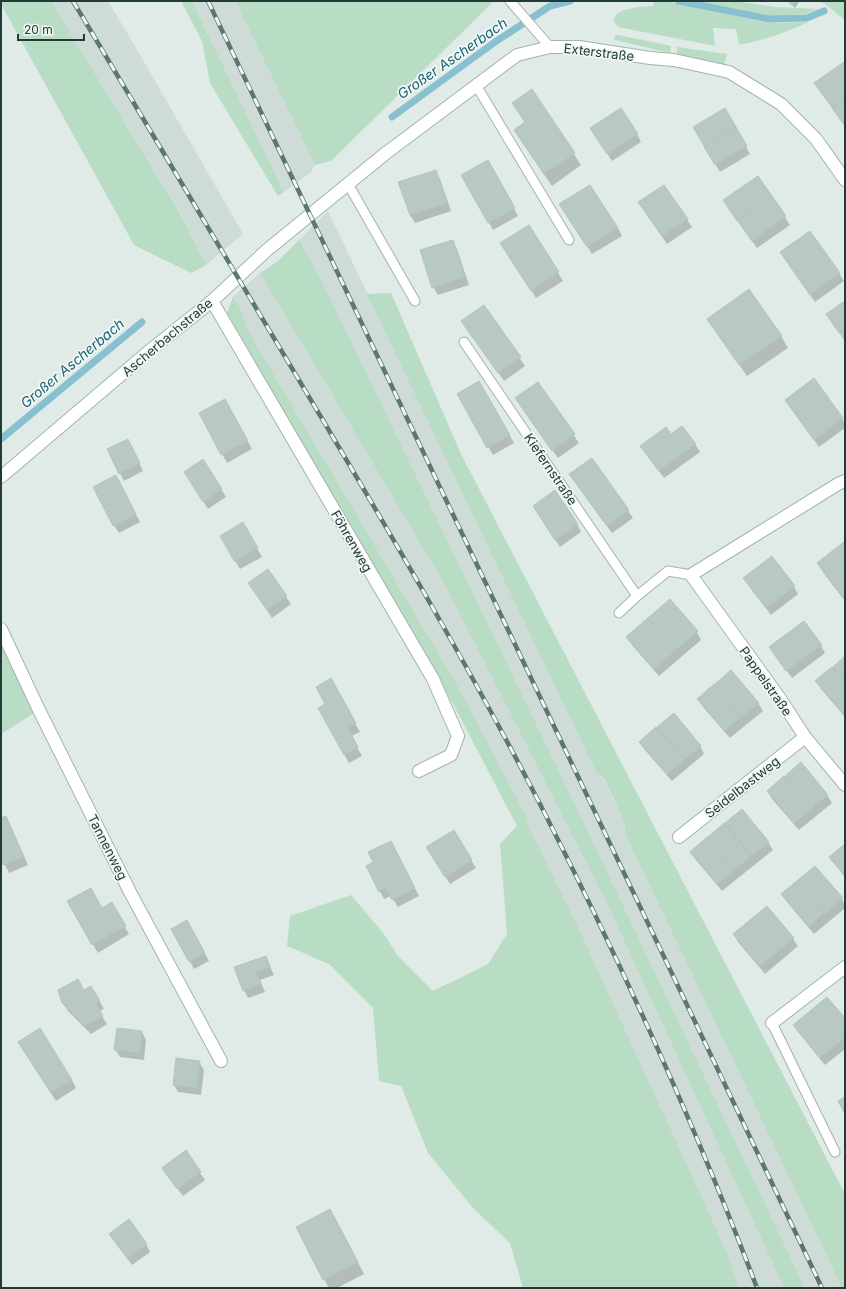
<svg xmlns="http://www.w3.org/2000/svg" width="846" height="1289" viewBox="0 0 846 1289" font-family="Inter,sans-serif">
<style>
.built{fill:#cedbd6}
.green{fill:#b9dcc5}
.shadow{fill:#0003}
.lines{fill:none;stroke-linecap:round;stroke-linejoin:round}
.stream{stroke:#88c0d0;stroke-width:7}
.building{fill:#b8c8c3;stroke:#b3c4be}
.service-casing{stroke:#a3b3ae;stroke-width:11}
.minor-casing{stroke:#a3b3ae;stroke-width:14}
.service{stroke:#fff;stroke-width:9}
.minor{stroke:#fff;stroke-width:12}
.rail-casing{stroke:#5b7771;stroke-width:4.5}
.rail{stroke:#f0f7f4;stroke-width:3;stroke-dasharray:9;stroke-linecap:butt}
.labels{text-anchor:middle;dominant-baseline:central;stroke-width:3.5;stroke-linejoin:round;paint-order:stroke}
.street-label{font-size:13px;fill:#213b36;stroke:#f0f7f4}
.water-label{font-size:14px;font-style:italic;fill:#1c6176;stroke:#f0f7f4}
</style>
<rect width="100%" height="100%" fill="#e0ebe7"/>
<g class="built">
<polygon points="51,1 108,1 139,53 243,234 206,265 185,221"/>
<polygon points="192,1 235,1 315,165 311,172 284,192"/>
<polygon points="328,211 596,772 604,780 625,824 625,834 842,1288 805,1288 574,802 319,275 299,240"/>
<polygon points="260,273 445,585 608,906 784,1288 739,1288 728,1255 529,828 527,818 463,695 247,329 241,309 233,297"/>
</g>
<g class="green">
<polygon points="1,1 51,1 185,222 206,265 191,273 134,245 1,4"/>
<polygon points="181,1 192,1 284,192 278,196 210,83 202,41"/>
<polygon points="235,1 490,1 492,3 331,161 315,165"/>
<path d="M654 1H666L769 23 808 22C786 33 763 40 739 45L736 29 713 28 715 46 618 27C601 9 644 6 653 6Z"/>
<polygon points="692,1 735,1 776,7 819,9 805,14 769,16"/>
<polygon points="821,1 845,1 845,20"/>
<polygon points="615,35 618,35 671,46 670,53 615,40 614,38"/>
<polygon points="677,47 727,54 724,66 710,61 677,55"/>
<polygon points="299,240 319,275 574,802 805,1288 784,1288 608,906 445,585 260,273 278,261"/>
<polygon points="391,293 461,454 845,1194 845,1288 842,1288 625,834 625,824 605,780 596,772 367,294"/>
<polygon points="233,297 241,309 247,329 463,695 527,818 529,828 574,919 728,1255 739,1288 523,1288 510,1243 473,1208 428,1153 401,1086 379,1081 373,1008 329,964 287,946 290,916 351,895 384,934 398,956 433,991 488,964 507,934 500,844 517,826 451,700 227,313"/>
<polygon points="1,633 39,710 1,734"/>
</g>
<g class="shadow">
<polygon points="787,1 798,1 799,2 795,8"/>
<polygon points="844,63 845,64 845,126 815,83"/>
<polygon points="532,91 581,165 552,186 522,142 526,123 513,103"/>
<polygon points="725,110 750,154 720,172 695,128"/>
<polygon points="637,134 641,142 612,161 596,136"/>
<polygon points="488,161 518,216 493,230 463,175"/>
<polygon points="435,171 440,179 451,211 415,223 410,215 400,183"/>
<polygon points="758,177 790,225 757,248 729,209"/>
<polygon points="664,187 692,227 667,244 639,203"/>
<polygon points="565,212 618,228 622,236 592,254"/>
<polygon points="529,226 563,281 536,298 506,251"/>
<polygon points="452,241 457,249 469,285 438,295 433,287"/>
<polygon points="781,253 839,273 844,281 815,302"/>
<polygon points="483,306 525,366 504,381 462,321"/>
<polygon points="708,319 781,336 788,348 747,376"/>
<polygon points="814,379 845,423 845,428 819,447 786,400"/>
<polygon points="479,382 514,443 493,455 458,395"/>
<polygon points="537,383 579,443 558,458 516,398"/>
<polygon points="229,408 252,449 227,463 200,414"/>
<polygon points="695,444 700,452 664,478 641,446"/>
<polygon points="132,448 143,471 124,481 120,473"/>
<polygon points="592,459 633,518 612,533 575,482"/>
<polygon points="203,461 226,497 208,509 190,480"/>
<polygon points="120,484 140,522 119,533 114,525"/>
<polygon points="538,514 577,524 581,532 560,547"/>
<polygon points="243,523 262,557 240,569 221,536"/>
<polygon points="845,543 845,601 825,575 818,563"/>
<polygon points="268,571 291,604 272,618 254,591"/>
<polygon points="749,586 794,587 798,594 771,615"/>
<polygon points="697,632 701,640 659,676 632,645 627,637"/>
<polygon points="821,646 825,653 792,678 770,647"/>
<polygon points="845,658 845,717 821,689 817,681"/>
<polygon points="731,672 758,703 763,711 730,738 703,707 699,699"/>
<polygon points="331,680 360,732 351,736 362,756 349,763 319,708 327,704"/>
<polygon points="673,715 700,746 704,754 672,781 645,750 640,742"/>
<polygon points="768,791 827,795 832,803 799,830 772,799"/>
<polygon points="742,811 768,842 773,850 722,891 696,860 691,852"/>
<polygon points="6,817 28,865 9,873 1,857 1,819"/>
<polygon points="453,831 476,868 450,884 432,855"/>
<polygon points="845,846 845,877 830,858"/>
<polygon points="395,850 419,896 398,907 391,896 384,899 380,891"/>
<polygon points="815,867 842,899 845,905 845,908 814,934 787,902 782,895"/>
<polygon points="68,902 102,909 111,903 129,934 98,953"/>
<polygon points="767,907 793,939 798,946 765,974 738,942 734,934"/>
<polygon points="187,921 209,961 194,969 172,929"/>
<polygon points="266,957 274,975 260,980 265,992 248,998 244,990"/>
<polygon points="91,987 104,1009 99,1011 107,1024 91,1034 68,1011 63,1003"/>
<polygon points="845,1020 845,1049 825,1065 799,1033 794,1026"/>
<polygon points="142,1032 146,1040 144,1060 120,1057 115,1049"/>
<polygon points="24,1050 72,1080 76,1088 56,1101"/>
<polygon points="199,1062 204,1070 201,1095 178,1092 174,1085"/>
<polygon points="185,1152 205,1180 183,1196 168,1176"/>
<polygon points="337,1222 364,1274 337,1288 329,1288 324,1279"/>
<polygon points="115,1242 146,1244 150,1252 132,1265"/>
</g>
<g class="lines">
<g class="stream">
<polyline points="679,1 769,19 807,18 824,11"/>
<polyline points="392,117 495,42 550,6 570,1"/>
<polyline points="1,439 142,322"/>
</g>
</g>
<g class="building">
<polygon points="788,1 795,1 792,5"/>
<polygon points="844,62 845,98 832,107 814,83"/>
<polygon points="532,89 575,153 544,174 514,130 525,122 512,103"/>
<polygon points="845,99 845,126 832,108"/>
<polygon points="621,108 638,134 607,154 590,128"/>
<polygon points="725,108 736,127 704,146 693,127"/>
<polygon points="736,127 747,146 715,165 704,147"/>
<polygon points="488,160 515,208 488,223 461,175"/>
<polygon points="436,170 447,203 410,215 398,182"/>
<polygon points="758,176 772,196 737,221 723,200"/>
<polygon points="590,185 618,228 587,247 559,204"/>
<polygon points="664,185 688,219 662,236 638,202"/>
<polygon points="772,196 786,216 752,241 738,221"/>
<polygon points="529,225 559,272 531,291 500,243"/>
<polygon points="810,231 840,273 810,295 780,252"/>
<polygon points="453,240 465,277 432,288 420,250"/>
<polygon points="749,289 782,336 739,365 707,319"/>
<polygon points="845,301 845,329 839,333 826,314"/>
<polygon points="484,305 521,357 498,373 461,321"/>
<polygon points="845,329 845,341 840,333"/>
<polygon points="814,378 843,418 814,440 785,400"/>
<polygon points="479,381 510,435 487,448 457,394"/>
<polygon points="538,382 575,434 552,451 515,398"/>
<polygon points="225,399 248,441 221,455 199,413"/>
<polygon points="682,426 696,444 659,471 640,446 666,427 671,434"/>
<polygon points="128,439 140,463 119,474 107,449"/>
<polygon points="592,458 629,510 607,526 569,474"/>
<polygon points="203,459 222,489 203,502 184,472"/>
<polygon points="116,475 136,514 113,526 93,487"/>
<polygon points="555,490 578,524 555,540 533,506"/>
<polygon points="243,522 258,548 235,562 220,536"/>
<polygon points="845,541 845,600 817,563"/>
<polygon points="772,556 795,586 766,608 743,578"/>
<polygon points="268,569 287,596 267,610 248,583"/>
<polygon points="670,599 698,631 676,650 648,618"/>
<polygon points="648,618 676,650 654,669 626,637"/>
<polygon points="804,621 822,645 786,671 769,647"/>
<polygon points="845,656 845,682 833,667"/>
<polygon points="832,667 845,682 845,711 843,713 815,681"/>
<polygon points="731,670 759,703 742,717 714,685"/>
<polygon points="331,678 356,723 348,728 358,747 344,755 318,708 325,704 316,687"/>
<polygon points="714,684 741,717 725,731 697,699"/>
<polygon points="674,713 701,746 684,760 657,727"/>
<polygon points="656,727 684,760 667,774 639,742"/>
<polygon points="801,762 828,795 811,809 784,777"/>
<polygon points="784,776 811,809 794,823 767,791"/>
<polygon points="742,809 769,842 752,856 725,823"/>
<polygon points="6,816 24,857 3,865 1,859 1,818"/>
<polygon points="724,823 751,856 735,870 707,838"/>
<polygon points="454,830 472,860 445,877 426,847"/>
<polygon points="707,837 734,870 717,884 690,852"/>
<polygon points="391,841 415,888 392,900 386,888 379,892 366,866 373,862 368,852"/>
<polygon points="845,844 845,876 829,857"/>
<polygon points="815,866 843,898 826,913 798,880"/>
<polygon points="798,880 825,912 809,927 781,894"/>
<polygon points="91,888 102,908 112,902 126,926 92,945 67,901"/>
<polygon points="767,906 794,938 777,952 750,920"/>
<polygon points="187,920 205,953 189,962 171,929"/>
<polygon points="750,920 777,952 760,966 733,934"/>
<polygon points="266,956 270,967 256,972 261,984 243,991 234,967"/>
<polygon points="78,979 84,990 91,986 100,1001 96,1003 103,1016 85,1026 62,1003 58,990"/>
<polygon points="827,997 845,1018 845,1037 837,1044 810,1011"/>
<polygon points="810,1011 837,1044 820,1058 793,1025"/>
<polygon points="40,1028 72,1080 51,1093 18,1042"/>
<polygon points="117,1028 142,1031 140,1053 114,1050"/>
<polygon points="176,1058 200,1061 197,1088 173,1085"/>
<polygon points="845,1097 845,1114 838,1101"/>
<polygon points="186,1150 201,1172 177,1189 162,1168"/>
<polygon points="330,1209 358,1262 323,1280 296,1227"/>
<polygon points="129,1219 147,1244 127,1258 109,1234"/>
</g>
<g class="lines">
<defs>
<g id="service">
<polyline points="510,1 550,47"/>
<polyline points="476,85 569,240"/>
<polyline points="348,184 415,301"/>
<polyline points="464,342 637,596"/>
<polyline points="619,613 637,596 668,571 691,575"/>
<polyline points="772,1023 835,1152"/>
</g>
<g id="minor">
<polyline points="212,301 433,679 458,736 451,755 419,771"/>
<polyline points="1,477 148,352 212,301 267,250 386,153 517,55 550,47 579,47 650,58 674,60 729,72 781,104 816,139 845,180"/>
<polyline points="845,481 838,484 691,575 781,700 805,737 845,785"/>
<polyline points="1,629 39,710 130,892 221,1061"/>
<polyline points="679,837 805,737"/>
<polyline points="772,1023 845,967"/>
</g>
</defs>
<use href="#service" class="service-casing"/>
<use href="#minor" class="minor-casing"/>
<use href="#service" class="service"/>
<use href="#minor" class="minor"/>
<defs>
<g id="rail">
<path d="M73 1C156 140 238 278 321 417 397 545 473 674 541 806 621 963 695 1124 757 1288"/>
<polyline points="208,1 822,1288"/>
</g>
</defs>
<use href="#rail" class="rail-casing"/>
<use href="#rail" class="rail"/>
</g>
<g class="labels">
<g class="street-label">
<text transform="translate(599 52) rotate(7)">Exterstraße</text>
<text transform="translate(167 337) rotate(-40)">Ascherbachstraße</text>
<text transform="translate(551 469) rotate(56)">Kiefernstraße</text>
<text transform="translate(352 541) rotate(60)">Föhrenweg</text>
<text transform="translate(766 681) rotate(55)">Pappelstraße</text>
<text transform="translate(742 787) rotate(-38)">Seidelbastweg</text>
<text transform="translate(108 847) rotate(63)">Tannenweg</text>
</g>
<g class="water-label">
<text transform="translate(452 58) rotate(-35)">Großer Ascherbach</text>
<text transform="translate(72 363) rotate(-40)">Großer Ascherbach</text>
</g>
</g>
<rect width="846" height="1289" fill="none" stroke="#213b36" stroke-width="4"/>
<path d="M18 34v6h66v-6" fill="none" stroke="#213b36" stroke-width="2"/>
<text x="24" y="34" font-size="12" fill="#213b36" stroke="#f0f7f4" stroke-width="3" paint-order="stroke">20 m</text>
</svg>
